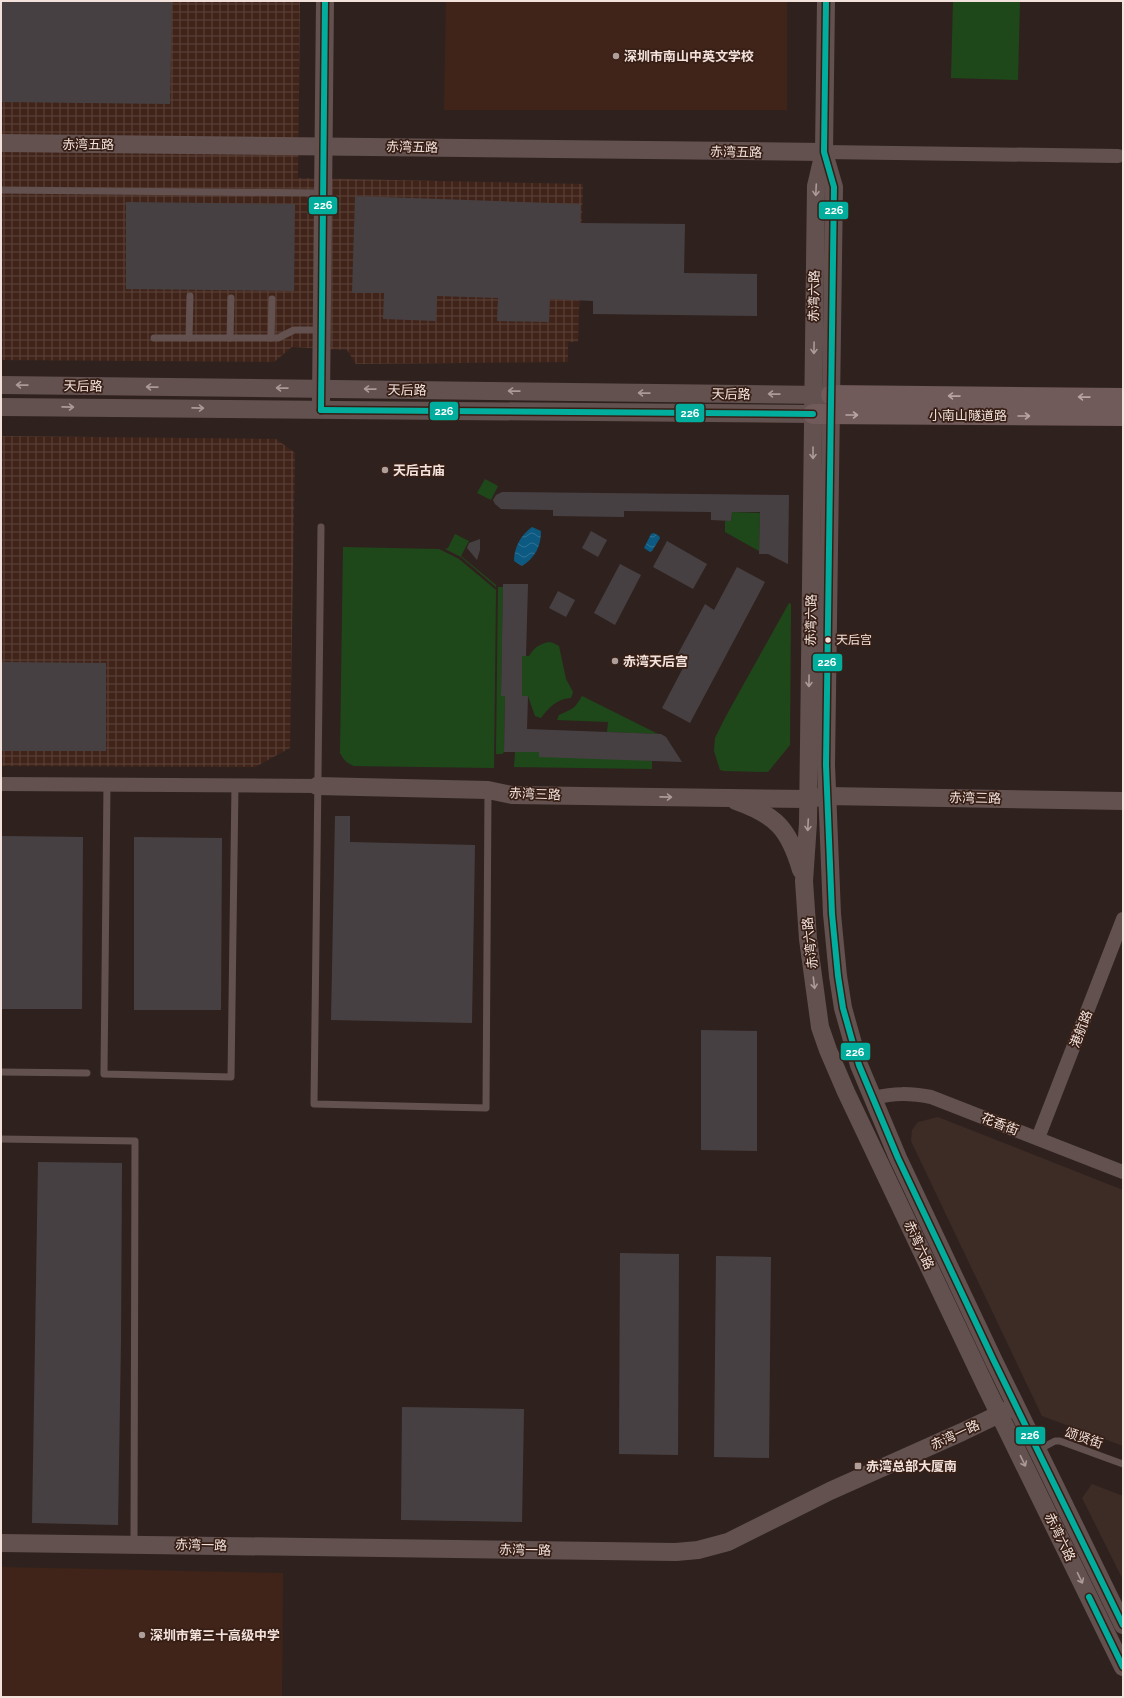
<svg xmlns="http://www.w3.org/2000/svg" width="1124" height="1698" viewBox="0 0 1124 1698" font-family="Raleway,'Noto Sans SC',sans-serif">
<style>
.commercial{fill:#3d2b26}
.industrial{fill:url(#industrial-grid)}
.built{fill:#402419}
.grass{fill:#1f481a}
.water{fill:url(#water-waves)}
.building{fill:#474043}
.lines{fill:none;stroke-linecap:round;stroke-linejoin:round}
.service{stroke:#635150;stroke-width:7}
.minor{stroke:#635150;stroke-width:14}
.tertiary{stroke:#635150;stroke-width:18}
.secondary{stroke:#705a5a;stroke-width:20}
.bus-1-casing{stroke:#371f16;stroke-width:9}
.bus-1{stroke:#01ad9c;stroke-width:6}
.oneway{stroke:#ab9a96}
.oneway2{stroke:#b8a5a2}
.poi-dot{fill:#ae9f9a;stroke:#371f16;stroke-width:1.5}
.bus-dot{fill:#f3e2dc;stroke:#371f16;stroke-width:1.5}
.labels{text-anchor:middle;dominant-baseline:central;stroke-width:3.5;stroke-linejoin:round;paint-order:stroke}
.bus-label{font-size:12px;fill:#f3e2dc;stroke:#371f16;text-anchor:start}
.poi-label{font-size:13px;font-weight:bold;fill:#f3e2dc;stroke:#371f16;text-anchor:start}
.street-label{font-size:13px;fill:#f3e2dc;stroke:#371f16}
.line-badge{stroke:#371f16;stroke-width:1.5}
.badge-label{font-size:11px;text-anchor:middle;font-weight:bold;fill:#fff}
</style>
<defs>
<pattern id="industrial-grid" width="8" height="8" patternUnits="userSpaceOnUse"><rect width="8" height="8" fill="#402419"/><path d="M0 4h8M4 0v8" fill="none" stroke="#5c443a"/></pattern>
<pattern id="water-waves" width="16" height="10" patternUnits="userSpaceOnUse"><rect width="16" height="10" fill="#0c5a82"/><path d="M0 5q4-4 8 0t8 0" fill="none" stroke="#307193"/></pattern>
</defs>
<rect width="100%" height="100%" fill="#2f221e"/>
<g class="commercial">
<polygon points="938,1117 1123,1190 1123,1446 1042,1416 911,1141 912,1130 918,1122"/>
<polygon points="1092,1484 1123,1496 1123,1580 1082,1498"/>
</g>
<g class="industrial">
<polygon points="1,1 300,1 298,178 583,184 578,342 568,342 568,362 356,364 347,350 292,347 274,362 1,360"/>
<polygon points="1,436 276,439 295,453 290,748 255,767 1,766"/>
</g>
<g class="built">
<polygon points="446,1 787,1 787,110 444,110"/>
<polygon points="1,1567 283,1573 282,1697 1,1697"/>
</g>
<g class="grass">
<polygon points="953,1 1020,1 1018,80 951,78"/>
<polygon points="485,479 498,486 491,500 477,493"/>
<polygon points="732,512 760,513 759,551 725,532 725,521 731,521"/>
<polygon points="455,534 469,541 461,556 496,585 496,587 461,557 445,549 448,548"/>
<path d="M343 547 439 549 459 559 496 590 494 768 354 766C346 763 344 760 340 753Z"/>
<polygon points="498,587 503,587 501,695 505,696 504,752 502,754 496,754"/>
<polygon points="789,603 791,604 790,745 768,772 724,771 720,770 714,751 715,738 726,716"/>
<path d="M549 642 553 643 559 646 566 679 573 692 571 698C558 698 548 708 541 718L535 716 528 696H522V656H529C534 648 539 644 549 642Z"/>
<path d="M582 696 658 734 607 732 608 722 557 720 559 715C572 709 575 709 582 696Z"/>
<polygon points="527,745 652,761 652,769 514,767 515,752 527,752"/>
</g>
<g class="water">
<path d="M532 527 541 531C541 546 535 558 522 566L514 561C514 547 521 535 532 527Z"/>
<polygon points="654,533 659,536 660,538 652,551 650,552 644,548 651,534"/>
</g>
<g class="building">
<polygon points="1,1 172,1 170,104 1,102"/>
<polygon points="355,196 581,204 580,223 685,224 684,273 757,274 757,316 593,314 593,301 550,299 549,322 497,321 498,298 437,296 436,321 383,319 384,293 352,293"/>
<polygon points="126,202 295,204 294,291 126,289"/>
<polygon points="502,492 789,495 788,564 768,554 759,554 760,512 732,512 731,521 711,520 711,512 624,511 624,517 553,516 553,510 501,509 495,504 493,500 496,495"/>
<polygon points="591,531 607,540 598,557 582,548"/>
<polygon points="480,539 480,550 477,560 467,548 469,543"/>
<polygon points="667,541 707,564 693,589 653,567"/>
<polygon points="620,564 641,575 615,625 594,613"/>
<polygon points="737,567 765,582 690,723 662,708 684,666 674,661 705,604 714,610"/>
<polygon points="503,584 528,584 526,656 522,656 522,696 528,696 527,729 661,734 666,737 682,762 539,757 539,752 504,752 505,696 501,696"/>
<polygon points="558,591 575,600 566,617 549,608"/>
<polygon points="1,662 106,663 106,751 1,751"/>
<polygon points="335,816 350,816 350,842 475,845 472,1023 331,1020"/>
<polygon points="1,836 83,837 82,1009 1,1009"/>
<polygon points="134,837 222,838 221,1010 134,1010"/>
<polygon points="701,1030 757,1031 757,1151 701,1150"/>
<polygon points="38,1162 122,1163 121,1340 118,1525 32,1523"/>
<polygon points="620,1253 679,1254 678,1455 619,1454"/>
<polygon points="716,1256 771,1257 769,1458 714,1457"/>
<polygon points="402,1407 524,1409 522,1522 401,1520"/>
</g>
<g class="lines">
<g class="service">
<polyline points="1,190 323,193"/>
<polyline points="154,338 278,338 294,330 322,330"/>
<polyline points="189,338 190,296"/>
<polyline points="230,338 231,298"/>
<polyline points="271,338 272,299"/>
<polyline points="321,527 314,1104 486,1108 488,791"/>
<polyline points="107,784 104,1074 231,1077 235,785"/>
<polyline points="1,1072 87,1073"/>
<polyline points="1,1139 135,1141 134,1544"/>
<polyline points="1038,1450 1055,1441 1060,1441 1123,1464"/>
</g>
<g class="minor">
<polyline points="824,152 1118,156"/>
<polyline points="1,784 317,786"/>
<path d="M873 1098C895 1093 909 1093 931 1097L1123 1172"/>
<polyline points="1038,1138 1123,919"/>
</g>
<g class="tertiary">
<polyline points="826,1 824,152 816,186 808,823 804,881 808,939 820,1027 828,1050 846,1092 986,1387 1123,1667"/>
<polyline points="1,143 824,152"/>
<polyline points="824,153 834,187 826,765 832,914 838,976 843,1008 859,1065 898,1158 993,1359 1123,1625"/>
<polyline points="1,385 824,395"/>
<polyline points="321,400 325,1"/>
<polyline points="1,407 813,414"/>
<polyline points="317,786 488,790 512,795 808,799 827,796 1123,801"/>
<path d="M736 801C776 815 789 829 801 870"/>
<polyline points="1,1543 676,1552 698,1550 728,1542 830,1491 962,1432 1010,1409"/>
</g>
<g class="secondary">
<polyline points="831,395 1123,398"/>
<polyline points="813,414 1123,416"/>
</g>
<defs>
<g id="bus-1">
<polyline points="826,1 824,152 834,187 826,765 832,914 838,976 843,1008 859,1065 898,1158 993,1359 1123,1625"/>
<polyline points="321,410 813,414"/>
<polyline points="321,410 325,1"/>
<polyline points="1089,1597 1123,1667"/>
</g>
</defs>
<use href="#bus-1" class="bus-1-casing"/>
<use href="#bus-1" class="bus-1"/>
</g>
<defs><path id="oneway-shaft" d="M-6 0H5M1.5-3L5.5 0L1.5 3" fill="none" stroke-width="1.6" stroke-linecap="round" stroke-linejoin="round"/></defs>
<g class="oneway">
<use href="#oneway-shaft" transform="translate(816 190) rotate(93)"/>
<use href="#oneway-shaft" transform="translate(814 348) rotate(91)"/>
<use href="#oneway-shaft" transform="translate(22 385) rotate(-179)"/>
<use href="#oneway-shaft" transform="translate(152 387) rotate(-179)"/>
<use href="#oneway-shaft" transform="translate(282 388) rotate(-179)"/>
<use href="#oneway-shaft" transform="translate(370 389) rotate(-179)"/>
<use href="#oneway-shaft" transform="translate(514 391) rotate(-179)"/>
<use href="#oneway-shaft" transform="translate(644 393) rotate(-179)"/>
<use href="#oneway-shaft" transform="translate(774 394) rotate(-179)"/>
<use href="#oneway-shaft" transform="translate(68 407) rotate(1)"/>
<use href="#oneway-shaft" transform="translate(198 408) rotate(1)"/>
<use href="#oneway-shaft" transform="translate(813 453) rotate(90)"/>
<use href="#oneway-shaft" transform="translate(809 681) rotate(91)"/>
<use href="#oneway-shaft" transform="translate(666 797) rotate(1)"/>
<use href="#oneway-shaft" transform="translate(808 825) rotate(93)"/>
<use href="#oneway-shaft" transform="translate(814 983) rotate(83)"/>
<use href="#oneway-shaft" transform="translate(1023 1461) rotate(64)"/>
<use href="#oneway-shaft" transform="translate(1080 1578) rotate(64)"/>
</g>
<g class="oneway2">
<use href="#oneway-shaft" transform="translate(954 396) rotate(-179)"/>
<use href="#oneway-shaft" transform="translate(1084 397) rotate(-179)"/>
<use href="#oneway-shaft" transform="translate(852 415)"/>
<use href="#oneway-shaft" transform="translate(1024 416)"/>
</g>
<g class="poi-dot">
<circle cx="616" cy="56" r="4"/>
<circle cx="385" cy="470" r="4"/>
<circle cx="615" cy="661" r="4"/>
<rect x="854" y="1462" width="8" height="8" rx="2"/>
<circle cx="142" cy="1635" r="4"/>
</g>
<circle class="bus-dot" cx="828" cy="640" r="3.5"/>
<g class="labels">
<g class="bus-label">
<text x="836" y="640">天后宫</text>
</g>
<g class="poi-label">
<text x="624" y="56">深圳市南山中英文学校</text>
<text x="393" y="470">天后古庙</text>
<text x="623" y="661">赤湾天后宫</text>
<text x="866" y="1466">赤湾总部大厦南</text>
<text x="150" y="1635">深圳市第三十高级中学</text>
</g>
<g class="street-label">
<text x="88" y="144">赤湾五路</text>
<text transform="translate(412 147) rotate(1)">赤湾五路</text>
<text transform="translate(736 152) rotate(1)">赤湾五路</text>
<text transform="translate(814 296) rotate(-89)">赤湾六路</text>
<text transform="translate(83 386) rotate(1)">天后路</text>
<text transform="translate(407 390) rotate(1)">天后路</text>
<text transform="translate(731 394) rotate(1)">天后路</text>
<text x="968" y="415">小南山隧道路</text>
<text transform="translate(811 620) rotate(-89)">赤湾六路</text>
<text transform="translate(535 794) rotate(2)">赤湾三路</text>
<text transform="translate(975 798) rotate(1)">赤湾三路</text>
<text transform="translate(810 943) rotate(-96)">赤湾六路</text>
<text transform="translate(1081 1029) rotate(-69)">港航路</text>
<text transform="translate(1000 1124) rotate(21)">花香街</text>
<text transform="translate(919 1245) rotate(65)">赤湾六路</text>
<text transform="translate(955 1435) rotate(-25)">赤湾一路</text>
<text transform="translate(1084 1438) rotate(18)">颂贤街</text>
<text transform="translate(1060 1537) rotate(64)">赤湾六路</text>
<text transform="translate(201 1545) rotate(1)">赤湾一路</text>
<text transform="translate(525 1550) rotate(1)">赤湾一路</text>
</g>
</g>
<g class="line-badge">
<rect x="308" y="196" width="30" height="19" rx="4" fill="#01ad9c"/>
<rect x="818" y="201" width="31" height="19" rx="4" fill="#01ad9c"/>
<rect x="429" y="401" width="30" height="20" rx="4" fill="#01ad9c"/>
<rect x="675" y="403" width="30" height="20" rx="4" fill="#01ad9c"/>
<rect x="812" y="653" width="31" height="19" rx="4" fill="#01ad9c"/>
<rect x="840" y="1042" width="31" height="19" rx="4" fill="#01ad9c"/>
<rect x="1015" y="1426" width="31" height="19" rx="4" fill="#01ad9c"/>
</g>
<g class="badge-label">
<text x="323" y="209">226</text>
<text x="834" y="214">226</text>
<text x="444" y="415">226</text>
<text x="690" y="417">226</text>
<text x="827" y="666">226</text>
<text x="855" y="1056">226</text>
<text x="1030" y="1439">226</text>
</g>
<rect width="1124" height="1698" fill="none" stroke="#f3e2dc" stroke-width="4"/>
</svg>
